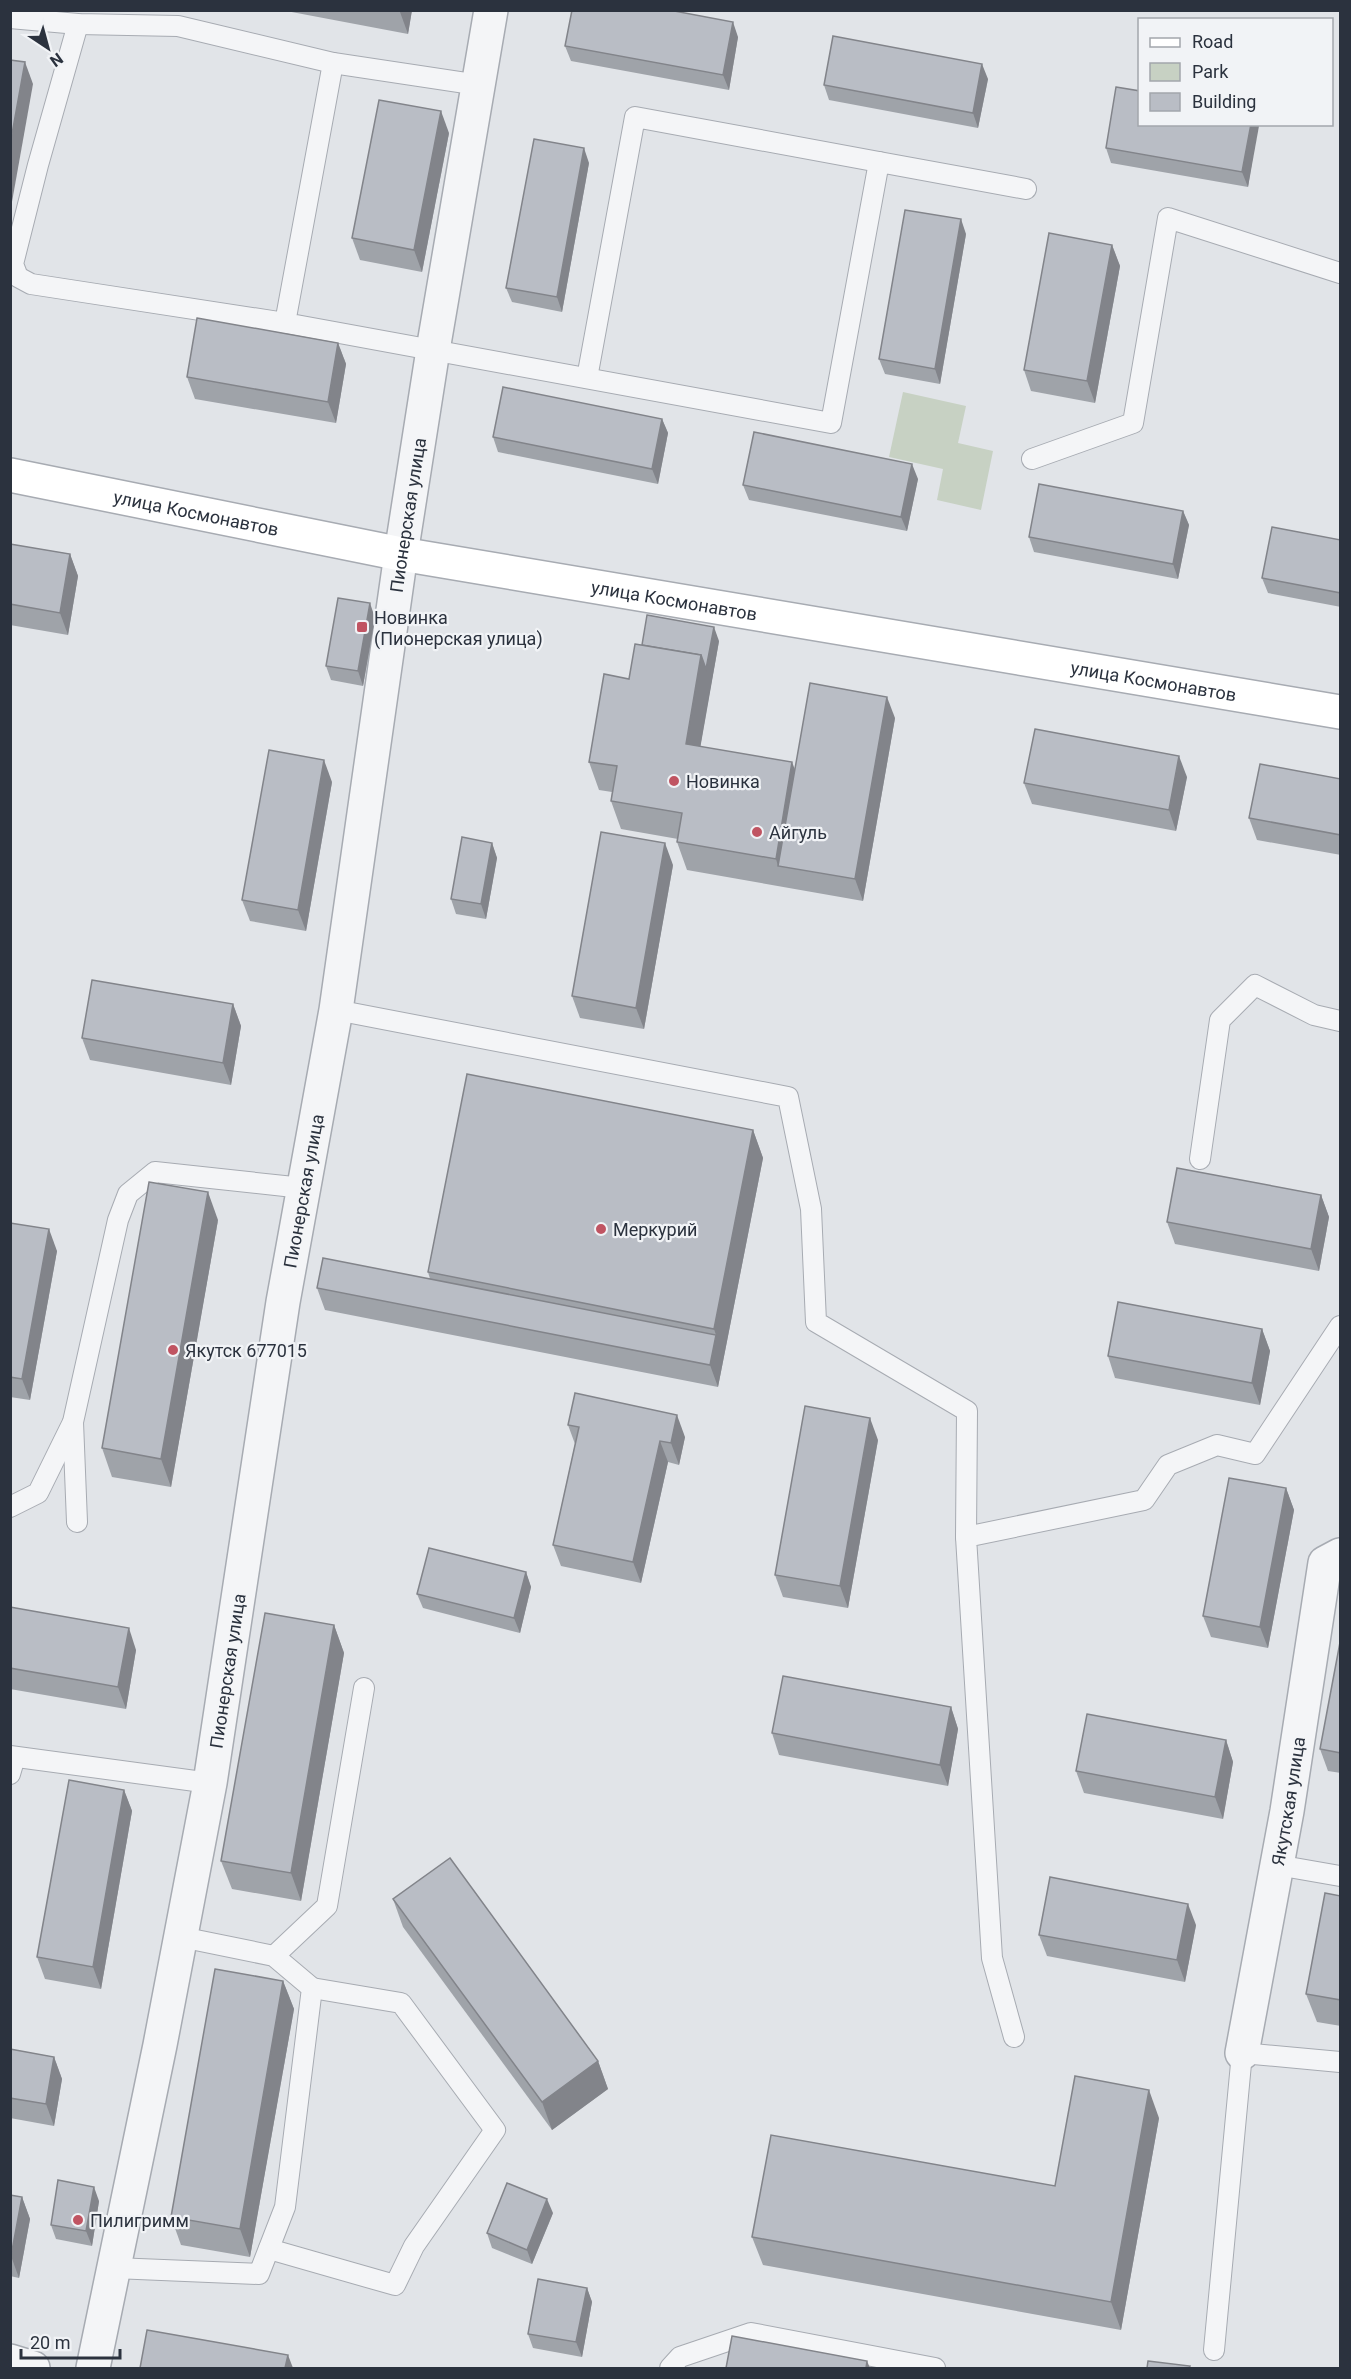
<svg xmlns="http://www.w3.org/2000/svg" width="1351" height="2379" viewBox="0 0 1351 2379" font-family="Roboto,sans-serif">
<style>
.green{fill:#c7d1c3}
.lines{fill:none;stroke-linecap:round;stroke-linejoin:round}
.lane-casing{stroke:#a7abb2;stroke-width:22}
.street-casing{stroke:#a7abb2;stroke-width:36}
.secondary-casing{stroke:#a7abb2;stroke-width:36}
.lane{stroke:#f4f5f7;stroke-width:20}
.street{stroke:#f4f5f7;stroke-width:33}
.secondary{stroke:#fff;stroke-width:33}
.wall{fill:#9fa3a9}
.shaded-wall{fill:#82848a}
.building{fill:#b9bdc5;stroke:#82848a;stroke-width:1.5}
.poi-dot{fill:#c05462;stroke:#f1f3f6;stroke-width:2}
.labels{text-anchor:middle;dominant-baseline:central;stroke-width:4.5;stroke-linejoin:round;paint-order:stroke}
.street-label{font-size:18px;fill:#2b323e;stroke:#f1f3f6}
.poi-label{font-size:18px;fill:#2b323e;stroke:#f1f3f6;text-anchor:start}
</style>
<rect width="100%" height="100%" fill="#e1e4e8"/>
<polygon class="green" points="903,392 966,406 958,443 993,451 981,510 937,500 943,469 889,457"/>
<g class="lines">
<defs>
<g id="lane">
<polyline points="10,18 78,24 178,26 333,63 479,85"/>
<polyline points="78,24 38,165 13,264 18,277 31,284 285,323"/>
<polyline points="333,63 285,323 831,423 879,162 1026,189"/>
<polyline points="587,378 635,117 879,162"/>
<polyline points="1032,459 1133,423 1168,218 1340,273"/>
<polyline points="336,1010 788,1097 811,1209 816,1322 967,1411 966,1537"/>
<polyline points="1200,1159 1220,1020 1255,985 1314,1015 1340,1021"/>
<polyline points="10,1507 38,1493 72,1424"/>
<polyline points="77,1522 73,1422 118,1220 128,1194 155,1172 303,1188"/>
<polyline points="10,1756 210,1783"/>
<polyline points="10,1774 15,1757"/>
<polyline points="1277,1865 1340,1876"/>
<polyline points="274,1956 327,1906 364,1688"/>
<polyline points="1014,2037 992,1958 966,1537 1144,1500 1168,1465 1217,1445 1255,1454 1340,1326"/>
<polyline points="269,2249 395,2285 414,2246 495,2130 401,2003 312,1988"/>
<polyline points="114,2268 259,2274 285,2207 312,1988 274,1956 181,1937"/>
<polyline points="1214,2350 1242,2053 1340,2062"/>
<polyline points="670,2368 680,2357 751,2333 935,2368"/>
</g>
<g id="street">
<path id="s1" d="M1242 2053 1287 1811 1325 1563 1340 1555"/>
<polyline points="10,2361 33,2368"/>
<path id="s2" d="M93 2368 160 2045 210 1783 283 1302 336 1010 401 554 433 350 491 10"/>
</g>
<g id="secondary">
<path id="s3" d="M10 475 401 554 1340 712"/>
</g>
</defs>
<use href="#lane" class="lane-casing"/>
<use href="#street" class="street-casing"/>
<use href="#secondary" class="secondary-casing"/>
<use href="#lane" class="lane"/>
<use href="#street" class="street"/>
<use href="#secondary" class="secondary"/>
</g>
<g class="wall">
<polygon points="281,10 412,10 408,34"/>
<polygon points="738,37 729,90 571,61 565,46"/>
<polygon points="988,79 978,128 829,100 824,85"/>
<polygon points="1140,124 1258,124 1248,187 1111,163 1106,148"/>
<polygon points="449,133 422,272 360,260 352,238"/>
<polygon points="589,163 562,312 512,302 506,288"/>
<polygon points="966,234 940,384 885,374 879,359"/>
<polygon points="1112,245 1120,266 1095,403 1031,391 1024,370"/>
<polygon points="338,343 346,364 336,423 195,399 187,377"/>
<polygon points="662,419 668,433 658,484 498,452 493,437"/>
<polygon points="918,479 907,531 749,500 743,485"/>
<polygon points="1183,511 1189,525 1178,579 1034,552 1029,537"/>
<polygon points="1341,540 1341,607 1268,593 1262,578"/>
<polygon points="10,544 70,554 78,576 68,635 10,625"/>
<polygon points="375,618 363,686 331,680 326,666"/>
<polygon points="719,641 700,747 795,769 895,718 863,901 687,870 677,842 678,839 621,829 611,801 612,792 599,790 589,762 629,679"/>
<polygon points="1187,777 1176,831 1032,804 1024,783"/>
<polygon points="1341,779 1341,855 1257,840 1249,818"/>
<polygon points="332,782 306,931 250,921 242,900"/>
<polygon points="492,843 497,858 486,919 456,914 451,899"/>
<polygon points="673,865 644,1029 580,1018 572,996"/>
<polygon points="233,1004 241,1026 231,1085 90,1060 82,1038"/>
<polygon points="753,1130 763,1158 718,1387 325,1310 317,1288 430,1279 428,1272"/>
<polygon points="1321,1195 1329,1217 1319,1271 1175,1244 1167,1222"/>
<polygon points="218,1220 171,1487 112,1477 102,1448"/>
<polygon points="10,1223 57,1251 30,1400 10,1397"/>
<polygon points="1262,1329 1270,1351 1260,1405 1115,1378 1108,1356"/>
<polygon points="568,1425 685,1437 679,1465 668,1462 641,1583 561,1566 553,1545 575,1444"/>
<polygon points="878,1440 848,1608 783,1597 775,1575"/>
<polygon points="1286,1488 1294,1510 1268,1648 1211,1637 1203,1616"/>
<polygon points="526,1572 531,1587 520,1633 423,1608 417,1594"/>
<polygon points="10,1607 136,1650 126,1709 10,1689"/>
<polygon points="334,1625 344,1653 301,1901 232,1889 221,1861"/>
<polygon points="1341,1637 1341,1773 1328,1771 1320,1749"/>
<polygon points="951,1707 958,1729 948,1786 779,1755 772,1733"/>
<polygon points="1226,1740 1233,1762 1223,1819 1084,1793 1076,1771"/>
<polygon points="124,1790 132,1811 101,1989 45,1979 37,1957"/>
<polygon points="1341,1896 1341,2026 1317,2022 1306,1994"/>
<polygon points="393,1899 598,2061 608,2089 552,2130 403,1927"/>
<polygon points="1196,1925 1185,1982 1047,1956 1039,1935"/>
<polygon points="283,1981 294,2009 250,2257 181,2245 171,2217"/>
<polygon points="10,2049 54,2057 62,2079 54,2126 10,2118"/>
<polygon points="1159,2118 1121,2330 763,2265 752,2237 1055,2186"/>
<polygon points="10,2195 22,2197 30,2219 19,2278 10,2276"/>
<polygon points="99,2201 92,2246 56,2239 51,2225"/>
<polygon points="553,2213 532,2264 492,2248 487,2233"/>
<polygon points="587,2288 592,2302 582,2357 533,2348 528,2334"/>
</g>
<g class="shaded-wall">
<polygon points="400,10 412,10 408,34 400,12"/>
<polygon points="733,22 738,37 729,90 723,75"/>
<polygon points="25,62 33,84 10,213 10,145"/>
<polygon points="982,64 988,79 978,128 973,113"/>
<polygon points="441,111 449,133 422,272 414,250"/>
<polygon points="1251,124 1258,124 1259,126 1248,187 1242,172"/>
<polygon points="584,148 589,163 562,312 557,297"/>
<polygon points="961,219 966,234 940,384 935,369"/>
<polygon points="1112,245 1120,266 1095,403 1087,381"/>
<polygon points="338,343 346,364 336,423 328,402"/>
<polygon points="662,419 668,433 658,484 652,469"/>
<polygon points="912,464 918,479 907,531 901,517"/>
<polygon points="1183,511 1189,525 1178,579 1173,564"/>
<polygon points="70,554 78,576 68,635 60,613"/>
<polygon points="370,603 375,618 363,686 358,671"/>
<polygon points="714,627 719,641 696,772 686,744 701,655"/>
<polygon points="887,697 895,718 863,901 855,879"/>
<polygon points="1179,756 1187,777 1176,831 1169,810"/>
<polygon points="324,760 332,782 306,931 298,910"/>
<polygon points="792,762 803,790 778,866 776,859"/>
<polygon points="492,843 497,858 486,919 481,904"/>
<polygon points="665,843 673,865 644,1029 636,1008"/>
<polygon points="233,1004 241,1026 231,1085 223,1063"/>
<polygon points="753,1130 763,1158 718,1387 710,1365 716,1335 714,1329"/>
<polygon points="208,1192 218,1220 171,1487 161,1459"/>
<polygon points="1321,1195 1329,1217 1319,1271 1311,1249"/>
<polygon points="49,1229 57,1251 30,1400 22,1379"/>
<polygon points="1262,1329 1270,1351 1260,1405 1252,1383"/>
<polygon points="677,1415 685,1437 679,1465 671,1443"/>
<polygon points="870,1418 878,1440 848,1608 840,1586"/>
<polygon points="660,1441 668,1462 641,1583 633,1562"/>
<polygon points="1286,1488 1294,1510 1268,1648 1260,1627"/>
<polygon points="526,1572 531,1587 520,1633 514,1618"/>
<polygon points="334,1625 344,1653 301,1901 291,1873"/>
<polygon points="129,1628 136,1650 126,1709 118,1687"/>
<polygon points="951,1707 958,1729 948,1786 940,1765"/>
<polygon points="1226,1740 1233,1762 1223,1819 1215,1797"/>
<polygon points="124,1790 132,1811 101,1989 93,1967"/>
<polygon points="1188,1904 1196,1925 1185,1982 1177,1960"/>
<polygon points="283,1981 294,2009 250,2257 240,2229"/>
<polygon points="54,2057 62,2079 54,2126 46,2104"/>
<polygon points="598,2061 608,2089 552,2130 542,2102"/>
<polygon points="1149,2090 1159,2118 1121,2330 1111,2302"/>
<polygon points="94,2187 99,2201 92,2246 86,2231"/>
<polygon points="22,2197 30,2219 19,2278 11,2256"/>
<polygon points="547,2199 553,2213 532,2264 527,2250"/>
<polygon points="587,2288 592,2302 582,2357 576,2342"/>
<polygon points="288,2355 293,2368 285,2368"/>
<polygon points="867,2361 870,2368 866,2368"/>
</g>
<g class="building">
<polygon points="572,10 669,10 733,22 723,75 565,46"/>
<polygon points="833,36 982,64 973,113 824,85"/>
<polygon points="10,60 25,62 10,145"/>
<polygon points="1116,87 1140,91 1140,124 1251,124 1242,172 1106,148"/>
<polygon points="379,100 441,111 414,250 352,238"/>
<polygon points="534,139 584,148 557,297 506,288"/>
<polygon points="905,210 961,219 935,369 879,359"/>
<polygon points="1049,233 1112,245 1087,381 1024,370"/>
<polygon points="197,318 338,343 328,402 187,377"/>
<polygon points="503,387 662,419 652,469 493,437"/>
<polygon points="754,432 912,464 901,517 743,485"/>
<polygon points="1039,484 1183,511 1173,564 1029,537"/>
<polygon points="1272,527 1341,540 1341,593 1262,578"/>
<polygon points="10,544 70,554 60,613 10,604"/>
<polygon points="338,598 370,603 358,671 326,666"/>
<polygon points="647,615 714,627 706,669 701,655 642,645"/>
<polygon points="635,644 701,655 686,744 792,762 776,859 677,842 682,813 611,801 617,766 589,762 604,674 629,679"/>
<polygon points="810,683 887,697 855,879 778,866"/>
<polygon points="1035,729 1179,756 1169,810 1024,783"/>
<polygon points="269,750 324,760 298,910 242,900"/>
<polygon points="1260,764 1341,779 1341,835 1249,818"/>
<polygon points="601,832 665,843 636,1008 572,996"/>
<polygon points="462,837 492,843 481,904 451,899"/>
<polygon points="92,980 233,1004 223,1063 82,1038"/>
<polygon points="467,1074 753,1130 714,1329 428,1272"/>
<polygon points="1177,1168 1321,1195 1311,1249 1167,1222"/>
<polygon points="149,1182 208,1192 161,1459 102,1448"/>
<polygon points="10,1223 49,1229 22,1379 10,1377"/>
<polygon points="323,1258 716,1335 710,1365 317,1288"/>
<polygon points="1118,1302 1262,1329 1252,1383 1108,1356"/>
<polygon points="575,1393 677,1415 671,1443 660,1441 633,1562 553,1545 579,1427 568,1425"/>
<polygon points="805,1406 870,1418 840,1586 775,1575"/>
<polygon points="1229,1478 1286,1488 1260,1627 1203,1616"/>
<polygon points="429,1548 526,1572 514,1618 417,1594"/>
<polygon points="10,1607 129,1628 118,1687 10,1668"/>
<polygon points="265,1613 334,1625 291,1873 221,1861"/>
<polygon points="1341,1637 1341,1753 1320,1749"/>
<polygon points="783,1676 951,1707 940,1765 772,1733"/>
<polygon points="1087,1714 1226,1740 1215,1797 1076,1771"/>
<polygon points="69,1780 124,1790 93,1967 37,1957"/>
<polygon points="450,1858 598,2061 542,2102 393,1899"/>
<polygon points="1050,1877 1188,1904 1177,1960 1039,1935"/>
<polygon points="1325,1893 1341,1896 1341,2000 1306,1994"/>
<polygon points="215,1969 283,1981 240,2229 171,2217"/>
<polygon points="10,2049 54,2057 46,2104 10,2098"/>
<polygon points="1075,2076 1149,2090 1111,2302 752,2237 771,2135 1055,2186"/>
<polygon points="58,2180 94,2187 86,2231 51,2225"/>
<polygon points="507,2183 547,2199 527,2250 487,2233"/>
<polygon points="10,2195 22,2197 11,2256 10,2256"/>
<polygon points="538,2279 587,2288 576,2342 528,2334"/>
<polygon points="147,2330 288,2355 285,2368 140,2368"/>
<polygon points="732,2336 867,2361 866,2368 726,2368"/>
<polygon points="1148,2361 1190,2366 1189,2368 1147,2368"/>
</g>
<g class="poi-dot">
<rect x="356" y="621" width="12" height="12" rx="3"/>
<circle cx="674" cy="781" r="6"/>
<circle cx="757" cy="832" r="6"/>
<circle cx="601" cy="1229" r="6"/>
<circle cx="173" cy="1350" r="6"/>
<circle cx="78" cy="2220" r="6"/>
</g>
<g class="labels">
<g class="street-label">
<text stroke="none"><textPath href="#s3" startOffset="190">улица Космонавтов</textPath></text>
<text stroke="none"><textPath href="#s2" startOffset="1880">Пионерская улица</textPath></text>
<text stroke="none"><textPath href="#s3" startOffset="676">улица Космонавтов</textPath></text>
<text stroke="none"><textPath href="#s3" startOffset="1162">улица Космонавтов</textPath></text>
<text stroke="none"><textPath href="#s2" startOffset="1196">Пионерская улица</textPath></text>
<text stroke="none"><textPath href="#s2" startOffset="710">Пионерская улица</textPath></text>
<text stroke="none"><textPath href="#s1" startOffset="256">Якутская улица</textPath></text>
</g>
<g class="poi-label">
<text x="374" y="617">Новинка<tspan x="374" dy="21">(Пионерская улица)</tspan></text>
<text x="686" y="781">Новинка</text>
<text x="769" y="832">Айгуль</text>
<text x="613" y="1229">Меркурий</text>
<text x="185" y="1350">Якутск 677015</text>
<text x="90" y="2220">Пилигримм</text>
</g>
</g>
<rect width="1351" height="2379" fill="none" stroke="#2b323e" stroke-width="24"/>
<rect x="1138" y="18" width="195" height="108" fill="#f1f3f6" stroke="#a2a6ac" stroke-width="1.5"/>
<rect x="1150" y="38" width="30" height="9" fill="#ffffff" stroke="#a2a6ac" stroke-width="1.5"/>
<text x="1192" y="48" font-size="18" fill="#2b323e">Road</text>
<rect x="1150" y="63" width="30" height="18" fill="#c7d1c3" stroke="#a2a6ac" stroke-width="1.5"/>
<text x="1192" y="78" font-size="18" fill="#2b323e">Park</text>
<rect x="1150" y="93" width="30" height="18" fill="#b9bdc5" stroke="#a2a6ac" stroke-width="1.5"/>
<text x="1192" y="108" font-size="18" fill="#2b323e">Building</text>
<g transform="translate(48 48) rotate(144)" stroke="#f1f3f6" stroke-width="4.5" paint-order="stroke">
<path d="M0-4.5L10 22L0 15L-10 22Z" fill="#2b323e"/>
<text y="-9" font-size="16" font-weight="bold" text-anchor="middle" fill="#2b323e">N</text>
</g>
<path d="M21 2349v9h99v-9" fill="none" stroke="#2b323e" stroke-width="3"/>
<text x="30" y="2349" font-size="18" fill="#2b323e" stroke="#f1f3f6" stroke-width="4.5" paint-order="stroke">20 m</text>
</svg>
